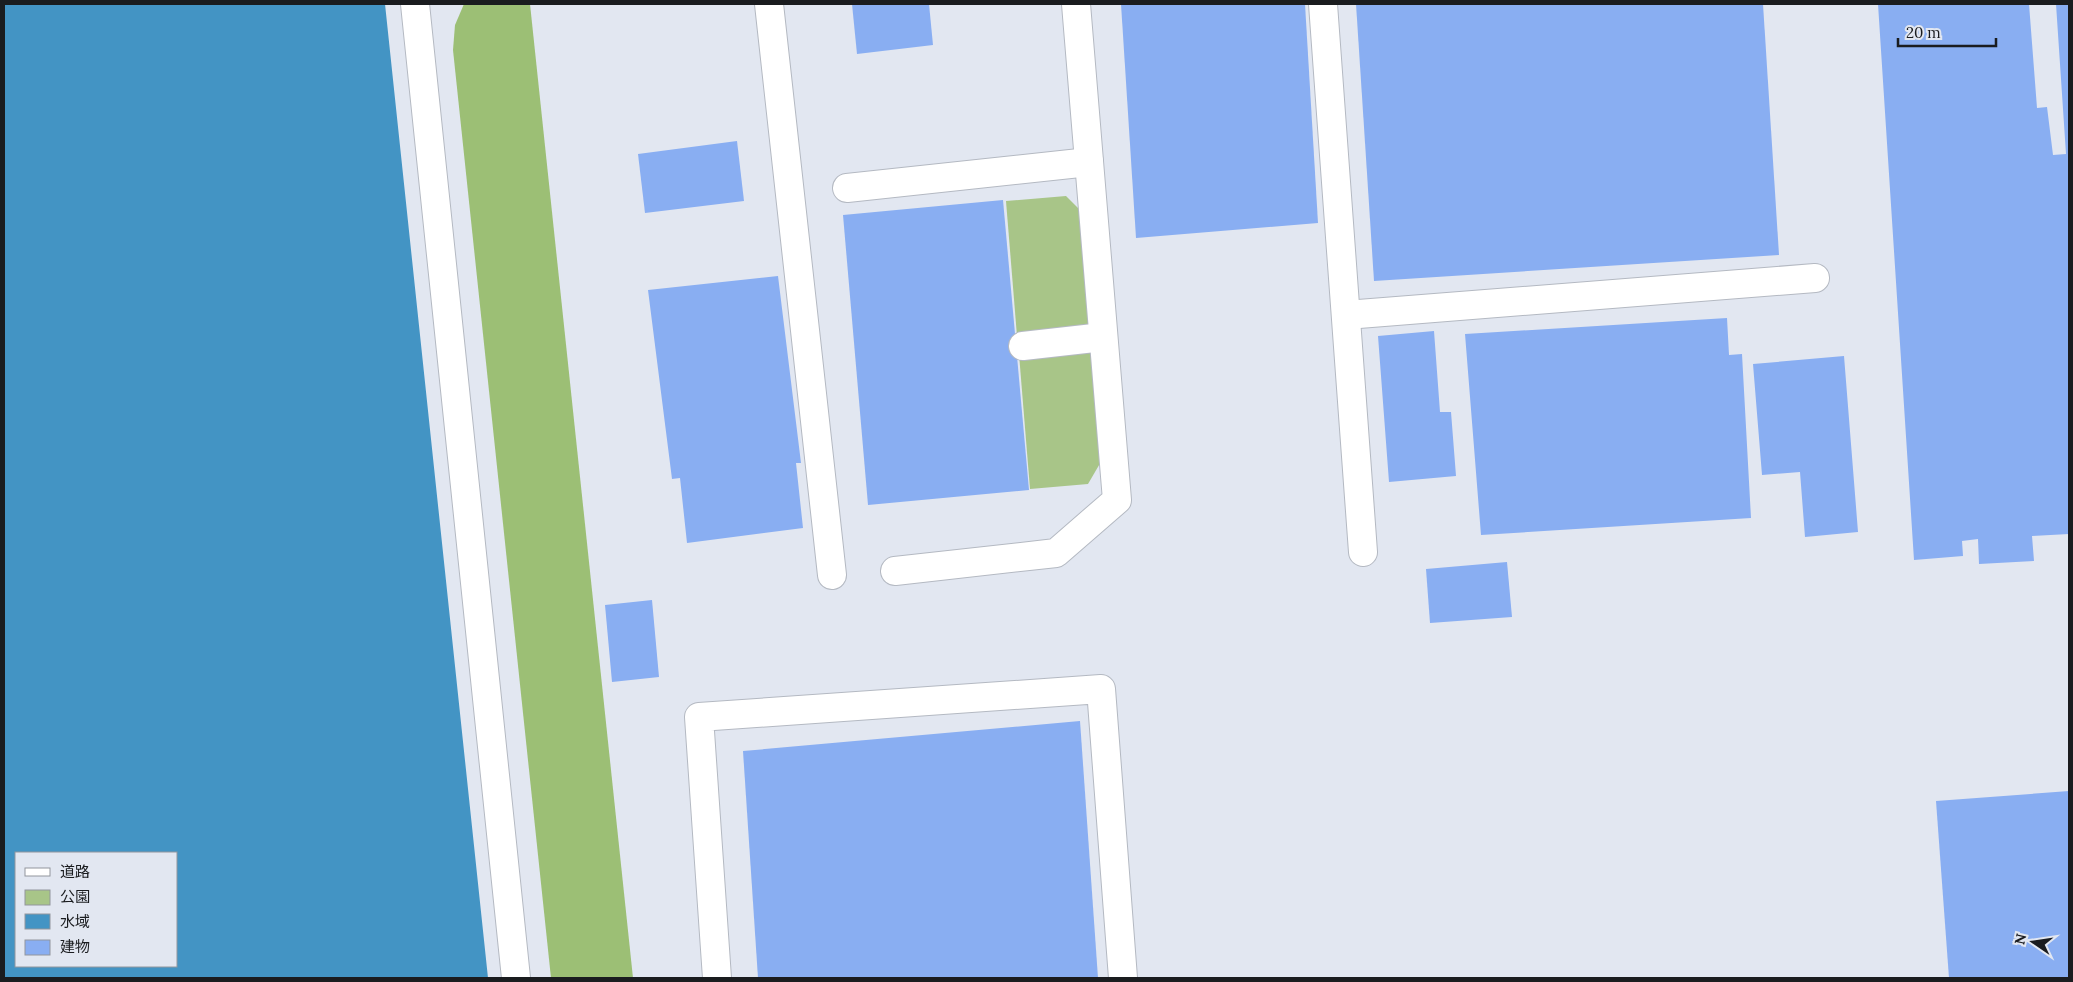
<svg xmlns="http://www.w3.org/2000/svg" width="2073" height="982" viewBox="0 0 2073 982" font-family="Lora,'Noto Sans JP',serif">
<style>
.green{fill:#a8c588}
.forest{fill:#9cbf75}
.water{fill:#4394c4;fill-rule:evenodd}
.building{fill:#89aef2}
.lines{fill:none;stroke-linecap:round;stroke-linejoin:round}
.minor-casing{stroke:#b4b9c2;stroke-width:30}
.minor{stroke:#fff;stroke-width:28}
</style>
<rect width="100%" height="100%" fill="#e2e7f1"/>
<g class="green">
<polygon points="1066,196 1081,211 1091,330 1017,336 1006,201"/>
<polygon points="1093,347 1102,460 1088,484 1030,489 1019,354"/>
</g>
<polygon class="forest" points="464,4 530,4 633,978 551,978 453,50 455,25"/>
<path class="water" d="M4 4H385L488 978H4ZM16 853H176V966H16Z"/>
<g class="building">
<polygon points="852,4 929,4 933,45 857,54"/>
<polygon points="1121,4 1305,4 1318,223 1136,238"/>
<polygon points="1356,4 1763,4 1779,255 1374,281"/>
<polygon points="1878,4 2029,4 2037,108 2047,107 2053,155 2066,154 2056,4 2069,4 2069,534 2032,536 2034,561 1979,564 1978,539 1962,541 1963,556 1914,560"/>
<polygon points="737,141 744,201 645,213 638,154"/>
<polygon points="1003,200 1029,490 868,505 843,215"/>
<polygon points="778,276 801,463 796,463 803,528 687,543 680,478 672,479 648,290"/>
<polygon points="1727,318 1729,355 1742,354 1751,518 1481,535 1465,334"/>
<polygon points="1434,331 1440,412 1451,412 1456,476 1389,482 1378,336"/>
<polygon points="1844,356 1858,532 1805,537 1800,472 1762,475 1753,364"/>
<polygon points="1507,562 1512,617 1430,623 1426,569"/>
<polygon points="652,600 659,677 612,682 605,605"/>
<polygon points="1080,721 1098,978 758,978 743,751"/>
<polygon points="2069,791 2069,978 1949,978 1936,801"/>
</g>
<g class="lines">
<defs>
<g id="minor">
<polyline points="415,4 516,978"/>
<polyline points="769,4 832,575"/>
<polyline points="1323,4 1363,552"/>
<polyline points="847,188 1089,162"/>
<polyline points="1346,315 1815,278"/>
<polyline points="1023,346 1103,337"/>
<polyline points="895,571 1056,553 1117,500 1076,4"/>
<polyline points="717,978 699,717 1101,689 1123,978"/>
</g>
</defs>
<use href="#minor" class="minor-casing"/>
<use href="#minor" class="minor"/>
</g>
<rect width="2073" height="982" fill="none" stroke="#1a1c1f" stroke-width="10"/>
<rect x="15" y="852" width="162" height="115" fill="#e2e7f1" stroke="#92969d"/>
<rect x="25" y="868" width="25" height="8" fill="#ffffff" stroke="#92969d"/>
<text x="60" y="877" font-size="15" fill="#1a1c1f">道路</text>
<rect x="25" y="890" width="25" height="15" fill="#a8c588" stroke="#92969d"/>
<text x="60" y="902" font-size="15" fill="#1a1c1f">公園</text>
<rect x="25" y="914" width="25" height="15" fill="#4394c4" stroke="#92969d"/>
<text x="60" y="927" font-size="15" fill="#1a1c1f">水域</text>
<rect x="25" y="940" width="25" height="15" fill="#89aef2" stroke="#92969d"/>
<text x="60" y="952" font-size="15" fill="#1a1c1f">建物</text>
<g transform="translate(2033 942) rotate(283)" stroke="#e2e7f1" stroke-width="4" paint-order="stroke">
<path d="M0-4L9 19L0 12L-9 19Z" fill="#1a1c1f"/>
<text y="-8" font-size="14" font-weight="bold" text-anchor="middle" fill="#1a1c1f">N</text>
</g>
<path d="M1898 38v8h98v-8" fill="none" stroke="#1a1c1f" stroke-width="2.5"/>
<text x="1906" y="38" font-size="15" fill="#1a1c1f" stroke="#e2e7f1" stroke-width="4" paint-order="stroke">20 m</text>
</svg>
